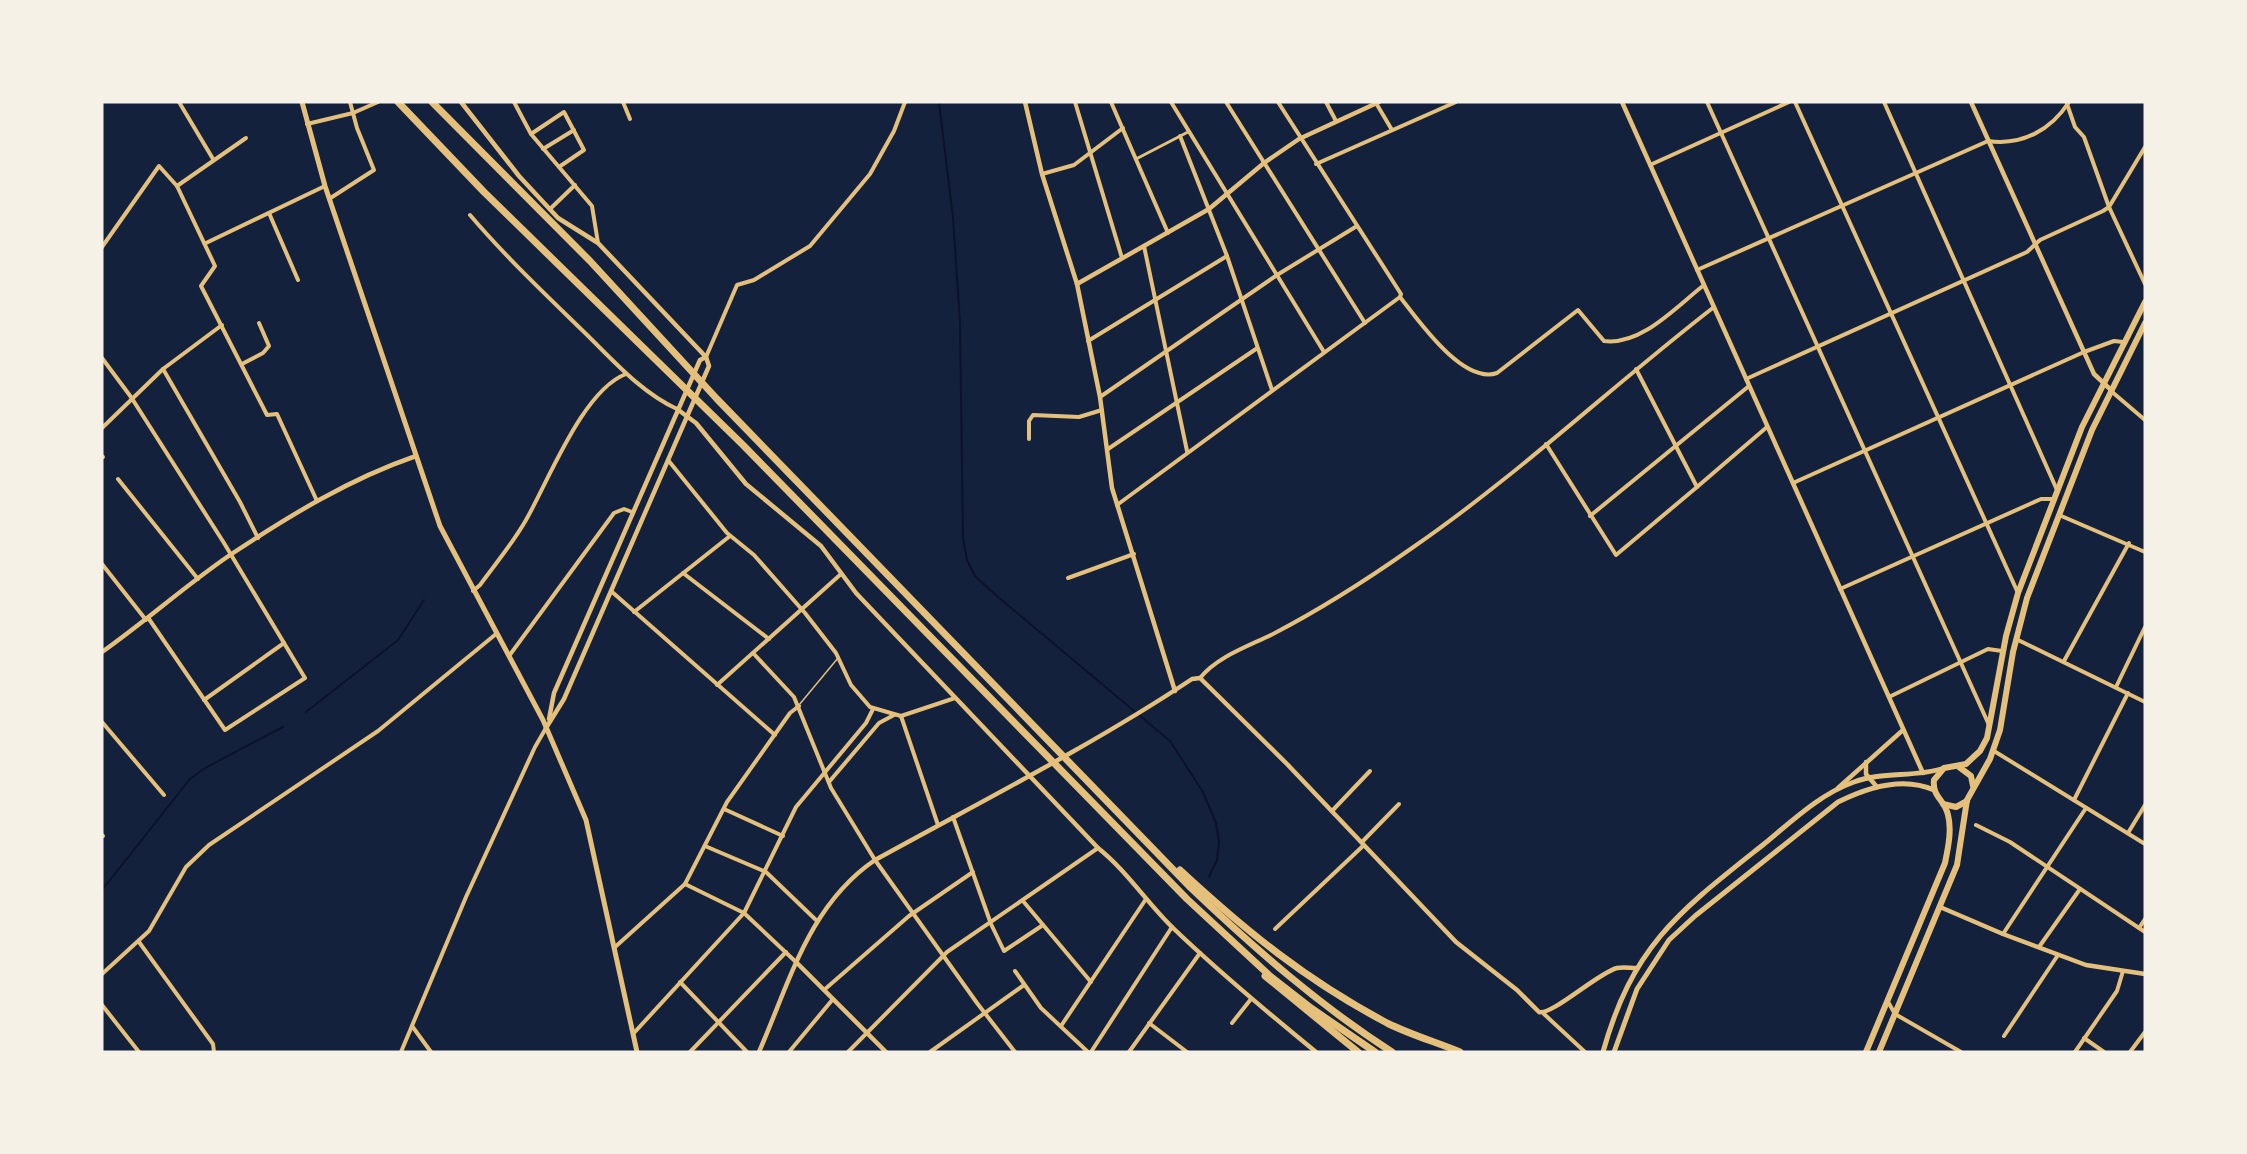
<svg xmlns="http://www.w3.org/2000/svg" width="2247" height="1154" viewBox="0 0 2247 1154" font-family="'Fira Sans Condensed',sans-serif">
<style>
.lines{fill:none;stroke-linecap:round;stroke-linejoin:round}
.stream{stroke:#0b132b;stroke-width:2}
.service{stroke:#e5c07b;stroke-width:1.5}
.pedestrian{stroke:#e5c07b;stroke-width:3}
.minor{stroke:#e5c07b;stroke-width:4}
.tertiary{stroke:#e5c07b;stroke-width:4.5}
.secondary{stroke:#e5c07b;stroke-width:5}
.primary{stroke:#e5c07b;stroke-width:6}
.motorway{stroke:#e5c07b;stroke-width:7}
</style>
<rect width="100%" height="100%" fill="#14213d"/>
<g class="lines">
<g class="stream">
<polyline points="939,102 953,218 960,322 963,538 967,560 975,576 998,597 1170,741 1203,792 1216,823 1219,842 1217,860 1209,877"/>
<polyline points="306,712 398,640 424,600"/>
<polyline points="102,890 190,779 205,768 283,727"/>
</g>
<polyline class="service" points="799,705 838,658"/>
<polyline class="pedestrian" points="1136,159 1188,132"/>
<g class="minor">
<polyline points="179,102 213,159"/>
<polyline points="514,102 531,134 592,206 598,243"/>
<polyline points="623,102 630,119"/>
<polyline points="1075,102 1122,258"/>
<polyline points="1111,102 1168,233"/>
<polyline points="1171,102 1324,352"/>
<polyline points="1226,102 1365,323"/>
<path d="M1278 102 1401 294 1400 297C1418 320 1463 385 1497 373L1578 310 1604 341C1641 346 1676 307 1704 285"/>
<polyline points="1326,102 1336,121"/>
<polyline points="1707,102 1989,725"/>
<polyline points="1795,102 2018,593"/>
<polyline points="1884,102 2057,490"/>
<polyline points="1376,103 1392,130"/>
<polyline points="2067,104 2075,127 2084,137 2109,207 2145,284"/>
<polyline points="307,124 353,113 378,102"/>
<polyline points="531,134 564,112 584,150 559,167"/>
<polyline points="1180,136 1227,256 1272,390"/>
<polyline points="543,149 574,130"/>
<polyline points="1316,164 1456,102"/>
<polyline points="1650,165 1789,102"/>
<polyline points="1042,174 1074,165 1123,128"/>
<polyline points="177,186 246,138"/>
<polyline points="329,199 374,170 357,128 350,102"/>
<polyline points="550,209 575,185"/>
<polyline points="269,213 298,280"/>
<path d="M470 215C505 256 543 292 582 330 611 358 640 392 677 409"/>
<polyline points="206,243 325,186"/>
<polyline points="1144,246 1187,451"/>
<polyline points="102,247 159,166 177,186 215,266 201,286 267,415 277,414 317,501"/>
<path d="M1697 270 1988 141C2022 146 2051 130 2069 102"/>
<polyline points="1088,341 1227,256"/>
<polyline points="706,357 737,285 754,280 810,246 870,174 894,131 905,102"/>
<polyline points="102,358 131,397 224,543 305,678 225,730 149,619"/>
<polyline points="242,364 263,353 269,346 259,323"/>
<polyline points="163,369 240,502 258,538"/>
<polyline points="1636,369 1697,487 1767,427"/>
<polyline points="1746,379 2027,252 2040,240 2103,211 2109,207 2145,147"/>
<polyline points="2111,391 2145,420"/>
<polyline points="1100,397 1277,275 1357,226"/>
<polyline points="102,428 163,369 222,325"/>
<polyline points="1029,439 1029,421 1033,415 1079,417 1102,410"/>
<polyline points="1546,444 1616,555 1697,487"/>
<polyline points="1108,449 1256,349"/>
<polyline points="102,456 103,457"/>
<polyline points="668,460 727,533 754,555 805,613 836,653 851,685 870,707 901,716 955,698"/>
<polyline points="118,479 198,579"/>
<polyline points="1793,483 2084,352 2114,341 2123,342"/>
<polyline points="1117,505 1400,297"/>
<polyline points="2059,515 2145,552"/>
<polyline points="1590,516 1749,386"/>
<polyline points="102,564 146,620"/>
<polyline points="683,573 769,639"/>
<polyline points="1068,578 1134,554"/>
<polyline points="1840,589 2041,499 2054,499"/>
<path d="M473 591 480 585C496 563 513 543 526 520 549 480 583 390 626 374"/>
<polyline points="611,591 775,735"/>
<polyline points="634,612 730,536"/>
<polyline points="2016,639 2145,702"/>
<polyline points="753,653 794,697 831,788 875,860 977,1003 1015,1052"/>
<polyline points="509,656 614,513 624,509 632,512"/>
<polyline points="2064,661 2129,543"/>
<path d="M1200 678C1218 656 1249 646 1273 634 1321 609 1368 579 1412 548 1518 475 1612 386 1714 307"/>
<polyline points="717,685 841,574"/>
<polyline points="2116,687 2145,627"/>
<polyline points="1889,697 1988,649 2002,651"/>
<polyline points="204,700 284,643"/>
<polyline points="901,716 938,825"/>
<polyline points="102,722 164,795"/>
<polyline points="1994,751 2145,844"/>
<polyline points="829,782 879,723 894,715"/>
<polyline points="2074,800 2128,693"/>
<polyline points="724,809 783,836"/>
<polyline points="1332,811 1370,771"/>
<polyline points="953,817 991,924 1004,951 1043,925"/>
<polyline points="1976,825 2010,842 2145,932"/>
<polyline points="2128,833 2145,805"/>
<polyline points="102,835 103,836"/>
<polyline points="1362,842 1399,804"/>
<polyline points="705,846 766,872 816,920"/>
<polyline points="685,884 744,913 797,963"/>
<polyline points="1023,901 1091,982"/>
<polyline points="2139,928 2145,919"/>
<polyline points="1275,929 1364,845"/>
<polyline points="2003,934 2086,808"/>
<polyline points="139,942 213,1044 214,1052"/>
<polyline points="2039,947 2080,889"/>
<polyline points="614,948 685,884 727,802 790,713 799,706"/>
<polyline points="1015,971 1041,1008 1088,1052"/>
<polyline points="102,974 149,931 186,867 209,845 378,731 496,634"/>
<polyline points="680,982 747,1052"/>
<polyline points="824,990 909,916 973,872"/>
<polyline points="1887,1000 1895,1014 1961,1052"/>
<polyline points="102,1005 139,1052"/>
<polyline points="1544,1014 1585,1052"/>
<polyline points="1149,1023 1187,1052"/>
<polyline points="1232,1023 1251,999"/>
<polyline points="412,1026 431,1052"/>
<polyline points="1061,1026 1146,899"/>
<polyline points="633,1034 744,913 796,807 866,723 873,709"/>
<polyline points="2004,1036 2058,955"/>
<polyline points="2084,1038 2104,1052"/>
<polyline points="401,1052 466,897 535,747 546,728"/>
<polyline points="690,1052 786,952"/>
<polyline points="789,1052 833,999"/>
<polyline points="848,1052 947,952 1098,848"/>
<polyline points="930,1052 1024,985"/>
<polyline points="1091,1052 1172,927"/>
<polyline points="1129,1052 1200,953"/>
<polyline points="2075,1052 2117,991 2123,971"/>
<polyline points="2130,1052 2145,1032"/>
</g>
<g class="tertiary">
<polyline points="461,102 519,176 558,218 598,243 706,357 709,366 564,699 546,728"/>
<polyline points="1025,102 1042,174 1077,284 1100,397 1112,488 1175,691"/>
<polyline points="1622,102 1923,773"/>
<polyline points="1971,102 2094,374 2111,390"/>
<polyline points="1077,284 1209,209 1264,163 1299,139 1379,102"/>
<path d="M677 409 696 423 746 484 821 546 856 593 1098 848C1127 871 1147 903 1173 928 1219 972 1267 1012 1316 1052"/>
<path d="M102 652C146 621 186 585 230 555 289 516 349 479 416 456"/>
<polyline points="549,719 554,693 700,360 706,357"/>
<polyline points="1866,762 1866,774 1877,787"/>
<polyline points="1838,788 1903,730"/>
<polyline points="1940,907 2003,934 2086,965 2145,974"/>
<polyline points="798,964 886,1052"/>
<path d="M759 1052C790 981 809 905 875 860 982 801 1091 746 1192 679L1200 678 1287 764 1456 942 1517 990 1539 1012C1551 1016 1598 973 1617 968 1623 967 1630 968 1636 968"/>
</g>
<g class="secondary">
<polyline points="302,102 325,186 440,526 543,720 586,820 637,1052"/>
<path d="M1603 1052C1633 944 1681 910 1764 844 1792 821 1820 794 1854 782 1883 771 1915 778 1944 768"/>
<path d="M1614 1052 1637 989 1669 940 1695 916 1838 802C1866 788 1903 776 1934 790"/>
</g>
<g class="primary">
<polyline points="1959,767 1971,776 1973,786"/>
<polyline points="1943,804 1956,807 1967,801"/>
<path d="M1866 1052 1945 863C1948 848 1952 830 1948 815 1945 800 1932 797 1934 780L1944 768 1966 764 1980 751 1987 738 2006 636 2018 593 2082 427 2145 302"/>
<polyline points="1879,1052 1957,865 1967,800 1990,759 2000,730 2013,652 2027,598 2092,430 2145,323"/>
</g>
<g class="motorway">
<polyline points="398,102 484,192 743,445 1187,899 1270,976 1311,1008 1375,1052"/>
<path d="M432 102 590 261 717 399 1191 888C1254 948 1319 1005 1392 1052"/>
<path d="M1180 870C1247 932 1306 980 1387 1023 1411 1035 1436 1042 1460 1052"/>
<polyline points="1265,976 1358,1052"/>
</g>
</g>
<rect width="2247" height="1154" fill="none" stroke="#f6f1e7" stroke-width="207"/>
</svg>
